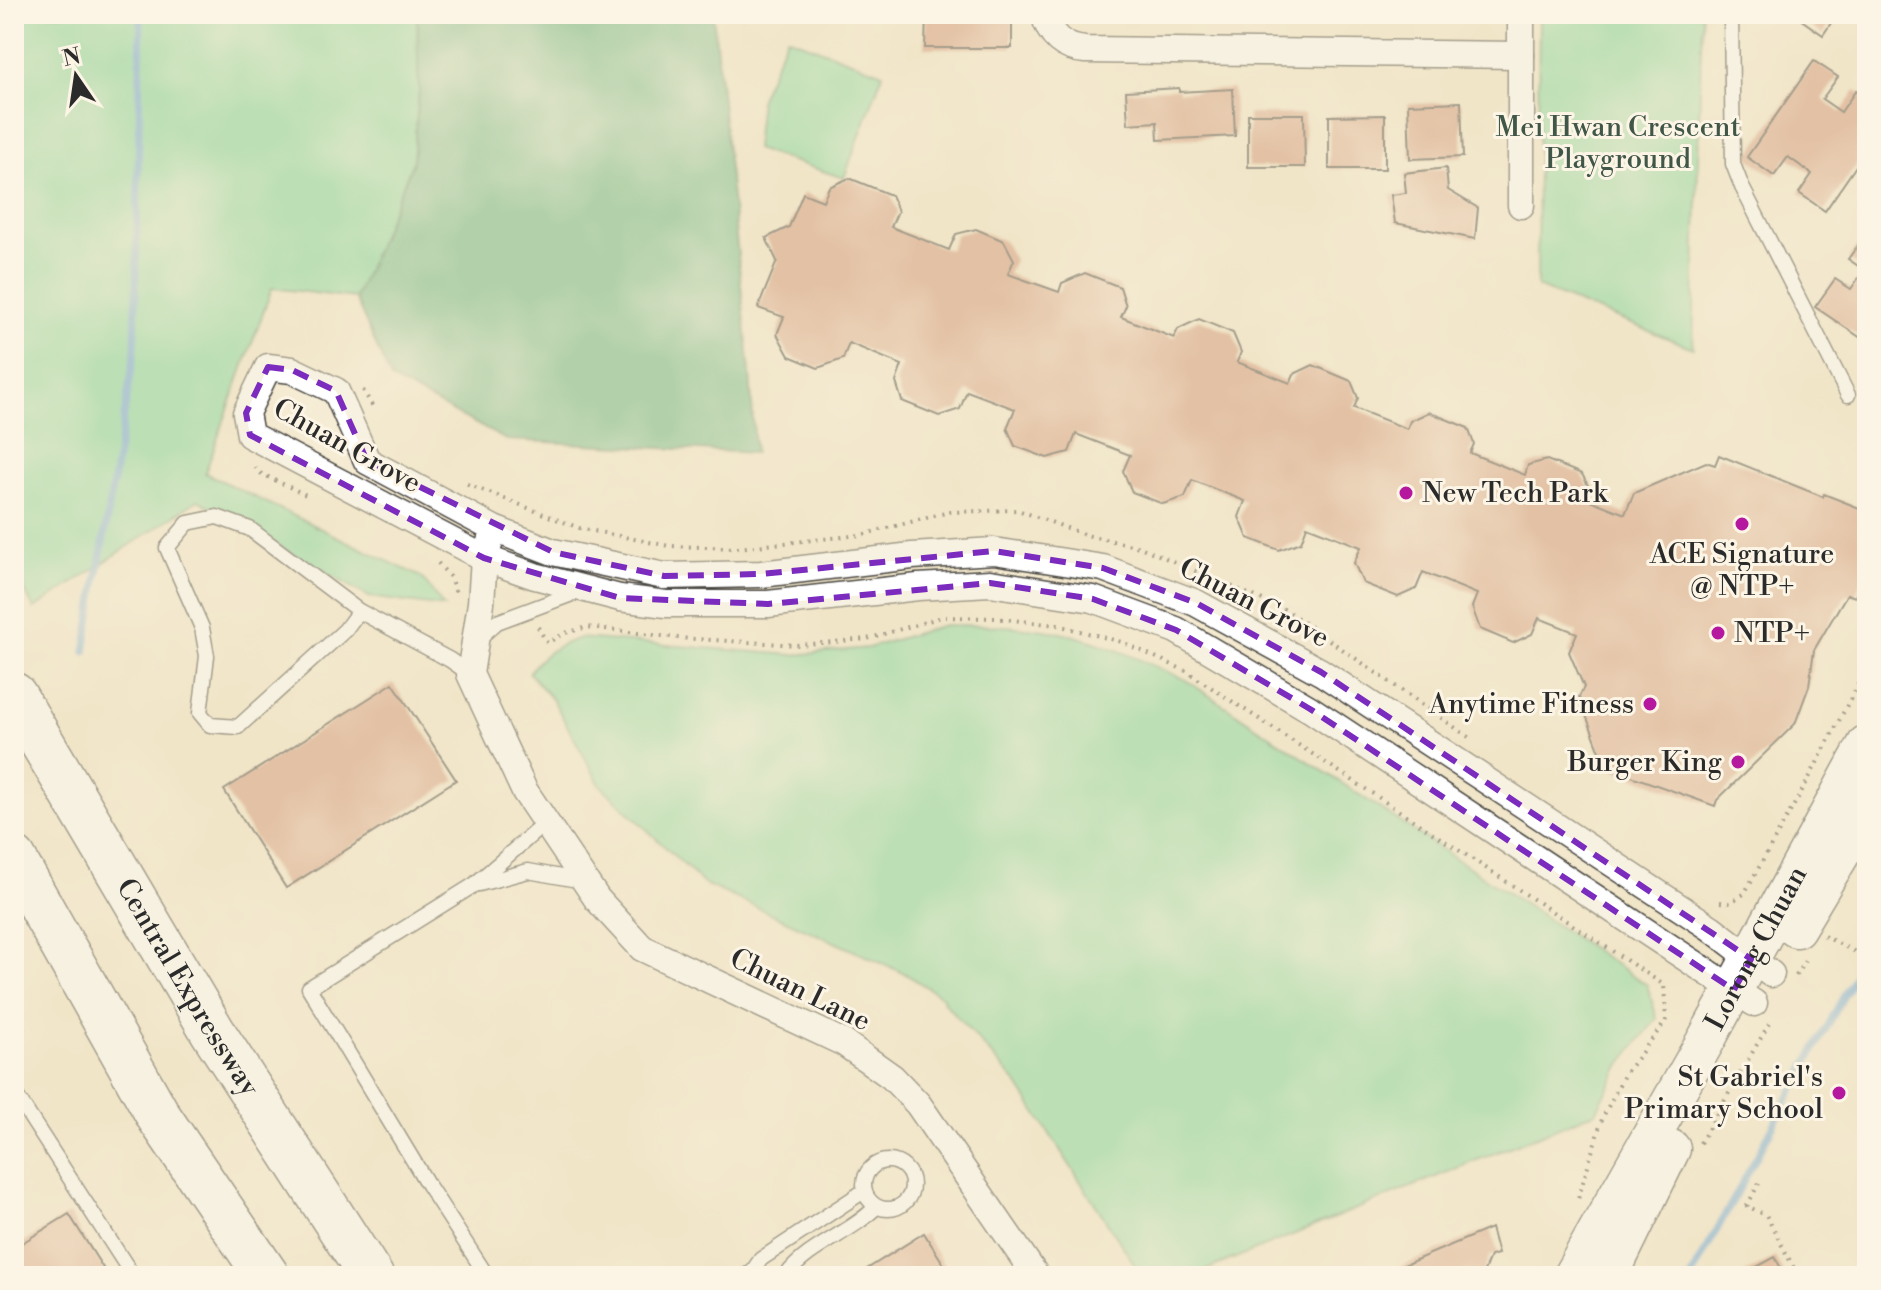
<svg xmlns="http://www.w3.org/2000/svg" width="1881" height="1290" viewBox="0 0 1881 1290" font-family="'Libre Bodoni',serif">
<style>
.green{fill:#7ed89f;stroke:#548265;stroke-width:2}
.forest{fill:#66b886;stroke:#487258;stroke-width:2}
.lines{fill:none;stroke-linecap:round;stroke-linejoin:round}
.stream{stroke:#68a5d9;stroke-width:7}
.building{fill:#d39478}
.lane-casing{stroke:#494743;stroke-width:17}
.street-casing{stroke:#494743;stroke-width:29}
.secondary-casing{stroke:#494743;stroke-width:41}
.highway-casing{stroke:#494743;stroke-width:47}
.path{stroke:#494743;stroke-width:4;stroke-dasharray:2 6;stroke-linecap:butt}
.lane{stroke:#fff;stroke-width:14}
.street{stroke:#fff;stroke-width:26}
.secondary{stroke:#fff;stroke-width:38}
.highway{stroke:#fff;stroke-width:44}
.marked{fill:none;stroke:#7b2cbf;stroke-width:6;stroke-dasharray:16 10;stroke-linejoin:round}
.poi-dot{fill:#b5179e;stroke:#fcf5e5;stroke-width:3}
.labels{text-anchor:middle;dominant-baseline:central;stroke-width:6;stroke-linejoin:round;paint-order:stroke}
.park-label{font-size:28px;fill:#405648;stroke:#fcf5e5}
.street-label{font-size:28px;fill:#2b2b2b;stroke:#fcf5e5}
.poi-label{font-size:28px;fill:#2b2b2b;stroke:#fcf5e5;text-anchor:end}
</style>
<rect width="100%" height="100%" fill="#fcf5e5"/>
<filter id="ink" filterUnits="userSpaceOnUse"><feTurbulence type="fractalNoise" baseFrequency=".0125" numOctaves="2"/><feDisplacementMap in="SourceGraphic" scale="16" xChannelSelector="R" yChannelSelector="G"/><feConvolveMatrix kernelMatrix="1 2 1 2 8 2 1 2 1" color-interpolation-filters="sRGB"/></filter>
<filter id="wash" filterUnits="userSpaceOnUse"><feTurbulence type="fractalNoise" baseFrequency=".006" numOctaves="4" result="noise"/><feDisplacementMap in="SourceGraphic" scale="32" xChannelSelector="R" yChannelSelector="G"/><feGaussianBlur stdDeviation="1.8" result="paint"/><feColorMatrix in="noise" values="0 0 0 0 0 0 0 0 0 0 0 0 0 0 0 0 0 1.4 0 .05"/><feComposite in="paint" operator="in"/></filter>
<g filter="url(#wash)">
<rect width="100%" height="100%" fill="#f1e5c8"/>
<g class="green">
<polygon points="14,14 417,14 419,91 413,162 355,298 272,288 205,473 421,577 444,607 369,597 198,500 34,609 14,568"/>
<polygon points="1539,14 1702,14 1693,348 1537,287"/>
<polygon points="787,37 883,73 844,178 755,149 760,98"/>
<path d="M944 625C981 625 1019 625 1056 632 1101 640 1142 661 1184 679L1647 985 1657 1018 1621 1064 1596 1112 1191 1276H1142L1016 1082 943 1001 944 998 904 973 704 884 600 785 553 700 529 673C542 653 558 645 580 638L793 655 868 648Z"/>
</g>
<polygon class="forest" points="417,14 713,14 750,372 755,453 506,440 391,379 355,298 413,162 419,91"/>
<g class="lines">
<g class="stream">
<polyline points="85,652 135,350 141,14"/>
<polyline points="1692,1276 1867,953"/>
</g>
</g>
<g id="blocks">
<g class="building">
<polygon points="926,14 1012,14 1012,48 925,48"/>
<polygon points="1793,14 1837,14 1823,35"/>
<polygon points="1814,61 1838,77 1822,99 1841,112 1856,90 1867,97 1867,150 1825,211 1799,193 1812,174 1788,157 1774,176 1747,157"/>
<polygon points="1179,88 1179,92 1233,89 1235,136 1158,140 1157,122 1128,124 1126,91"/>
<polygon points="1461,102 1463,157 1410,159 1408,104"/>
<polygon points="1248,114 1304,114 1305,167 1248,167"/>
<polygon points="1385,115 1385,169 1329,169 1329,116"/>
<polygon points="1446,168 1448,190 1478,208 1475,239 1395,223 1391,195 1406,193 1404,173"/>
<polygon points="849,178 891,195 898,211 891,227 949,250 956,234 976,229 1004,241 1014,260 1008,274 1059,292 1062,283 1085,273 1120,287 1126,306 1121,317 1174,338 1178,329 1199,319 1233,333 1241,352 1237,362 1290,383 1294,374 1313,365 1351,381 1358,398 1354,408 1407,429 1410,421 1429,412 1468,428 1474,444 1470,453 1525,475 1528,465 1547,460 1582,474 1590,489 1587,499 1625,514 1634,493 1706,462 1715,465 1719,455 1823,497 1824,494 1867,511 1867,567 1855,597 1847,594 1814,650 1809,686 1795,724 1717,800 1715,806 1606,767 1579,697 1584,687 1569,652 1577,633 1539,618 1532,634 1513,643 1480,629 1472,607 1477,594 1423,572 1416,589 1398,597 1363,583 1354,563 1361,547 1307,526 1301,542 1279,550 1248,538 1239,517 1245,501 1192,480 1185,497 1163,504 1132,492 1123,471 1130,455 1076,434 1069,452 1047,458 1015,446 1007,428 1015,409 967,391 960,409 939,416 902,401 896,382 902,365 849,343 843,359 818,368 789,356 777,334 784,317 758,308 777,261 766,238 789,227 803,193 823,201 829,187"/>
<polygon points="1861,241 1867,245 1867,342 1815,307 1835,279 1851,289 1864,270 1848,259"/>
<polygon points="393,683 456,780 286,888 224,790"/>
<polygon points="69,1214 108,1276 14,1276 14,1248"/>
<polygon points="1491,1228 1498,1254 1490,1256 1482,1276 1378,1276"/>
<polygon points="924,1233 951,1276 856,1276"/>
<polygon points="1775,1257 1785,1276 1740,1276"/>
</g>
</g>
</g>
<g filter="url(#ink)">
<use href="#blocks" fill-opacity="0" stroke="#494743" stroke-width="2"/>
<g class="lines">
<defs>
<g id="lane">
<polyline points="1731,14 1733,164 1742,187 1848,395"/>
<polyline points="359,611 345,630 238,727 210,725 200,713 207,656 202,628 167,548 188,523 217,517 250,529 359,611 450,660 470,674"/>
<polyline points="477,640 497,622 580,591"/>
<polyline points="479,884 528,871 583,881"/>
<polyline points="14,1092 133,1276"/>
<circle cx="888" cy="1185" r="24"/>
<polyline points="487,1276 428,1185 309,988 474,885 545,823"/>
<polyline points="745,1276 752,1272 761,1259 864,1191"/>
<path d="M786 1276C809 1245 850 1234 876 1207"/>
</g>
<g id="street">
<path d="M1044 14C1050 36 1062 48 1085 50L1521 55"/>
<polyline points="1521,205 1521,14"/>
<polyline points="490,542 484,558 481,603 470,674 524,790 597,899 642,948 844,1043 892,1077 918,1104 1036,1276"/>
<polyline points="1754,1003 1310,709 1176,630 1093,599 990,583 918,587 768,604 666,604 620,598 535,576 484,558 250,435 246,413 268,367 292,370 336,391 367,461 494,529 553,552 664,576 761,574 912,556 994,551 1103,568 1196,603 1321,672 1711,928 1771,974"/>
</g>
<g id="secondary">
<polyline points="1796,928 1867,810"/>
<path id="s1" d="M1572 1276 1706 1040 1867 744"/>
<polyline points="1609,1276 1671,1149"/>
</g>
<g id="highway">
<path id="s2" d="M14 695 213 1032 371 1276"/>
<polyline points="14,859 159,1117 267,1276"/>
</g>
</defs>
<use href="#lane" class="lane-casing"/>
<use href="#street" class="street-casing"/>
<use href="#secondary" class="secondary-casing"/>
<use href="#highway" class="highway-casing"/>
<g class="path">
<polyline points="363,390 373,407"/>
<polyline points="255,467 260,473 306,495"/>
<polyline points="467,484 579,528 669,546 737,548 861,535 949,512 1018,510 1086,535 1140,547 1286,610 1473,740"/>
<polyline points="438,563 450,577 456,593"/>
<polyline points="538,627 547,643 565,633 588,627 678,638 799,645 867,639 942,617 995,618 1057,625 1122,642 1186,671 1664,985 1666,1021 1624,1075 1602,1119 1578,1199"/>
<polyline points="1720,902 1729,903 1744,894 1807,782 1867,667"/>
<polyline points="1824,936 1867,958"/>
<polyline points="1796,976 1807,956"/>
<polyline points="1700,1143 1770,1022"/>
<polyline points="1759,1183 1747,1206 1766,1215 1798,1276"/>
</g>
<use href="#lane" class="lane"/>
<use href="#street" class="street"/>
<use href="#secondary" class="secondary"/>
<use href="#highway" class="highway"/>
</g>
</g>
<path d="M0 0H1881V1290H0ZM268 367 292 370 336 391 367 461 553 552 664 576 761 574 994 551 1103 568 1196 603 1321 672 1751 959 1734 990 1310 709 1176 630 1093 599 990 583 768 604 620 598 484 558 250 435 246 413Z" fill="#f1e5c8" fill-opacity=".55" fill-rule="evenodd"/>
<path class="marked" d="M268 367 292 370 336 391 367 461 553 552 664 576 761 574 994 551 1103 568 1196 603 1321 672 1751 959 1734 990 1310 709 1176 630 1093 599 990 583 768 604 620 598 484 558 250 435 246 413Z"/>
<g class="poi-dot">
<circle cx="1406" cy="493" r="8"/>
<circle cx="1742" cy="524" r="8"/>
<circle cx="1718" cy="633" r="8"/>
<circle cx="1650" cy="704" r="8"/>
<circle cx="1738" cy="762" r="8"/>
<circle cx="1839" cy="1093" r="8"/>
</g>
<g class="labels">
<g class="park-label">
<text x="1618" y="127">Mei Hwan Crescent<tspan x="1618" dy="32">Playground</tspan></text>
</g>
<g class="street-label">
<text transform="translate(347 446) rotate(29)">Chuan Grove</text>
<text transform="translate(1254 603) rotate(27)">Chuan Grove</text>
<text stroke="none"><textPath href="#s1" startOffset="376">Lorong Chuan</textPath></text>
<text stroke="none"><textPath href="#s2" startOffset="340">Central Expressway</textPath></text>
<text transform="translate(800 990) rotate(26)">Chuan Lane</text>
</g>
<g class="poi-label">
<text x="1422" y="493" text-anchor="start">New Tech Park</text>
<text x="1742" y="554" text-anchor="middle">ACE Signature<tspan x="1742" dy="32">@ NTP+</tspan></text>
<text x="1734" y="633" text-anchor="start">NTP+</text>
<text x="1634" y="704">Anytime Fitness</text>
<text x="1722" y="762">Burger King</text>
<text x="1823" y="1077">St Gabriel's<tspan x="1823" dy="32">Primary School</tspan></text>
</g>
</g>
<rect width="1881" height="1290" fill="none" stroke="#fcf5e5" stroke-width="48"/>
<g transform="translate(76 76) rotate(347)" stroke="#fcf5e5" stroke-width="6" paint-order="stroke">
<path d="M0-6L14 30L0 20L-14 30Z" fill="#2b2b2b"/>
<text y="-12" font-size="22" font-weight="bold" text-anchor="middle" fill="#2b2b2b">N</text>
</g>
</svg>
